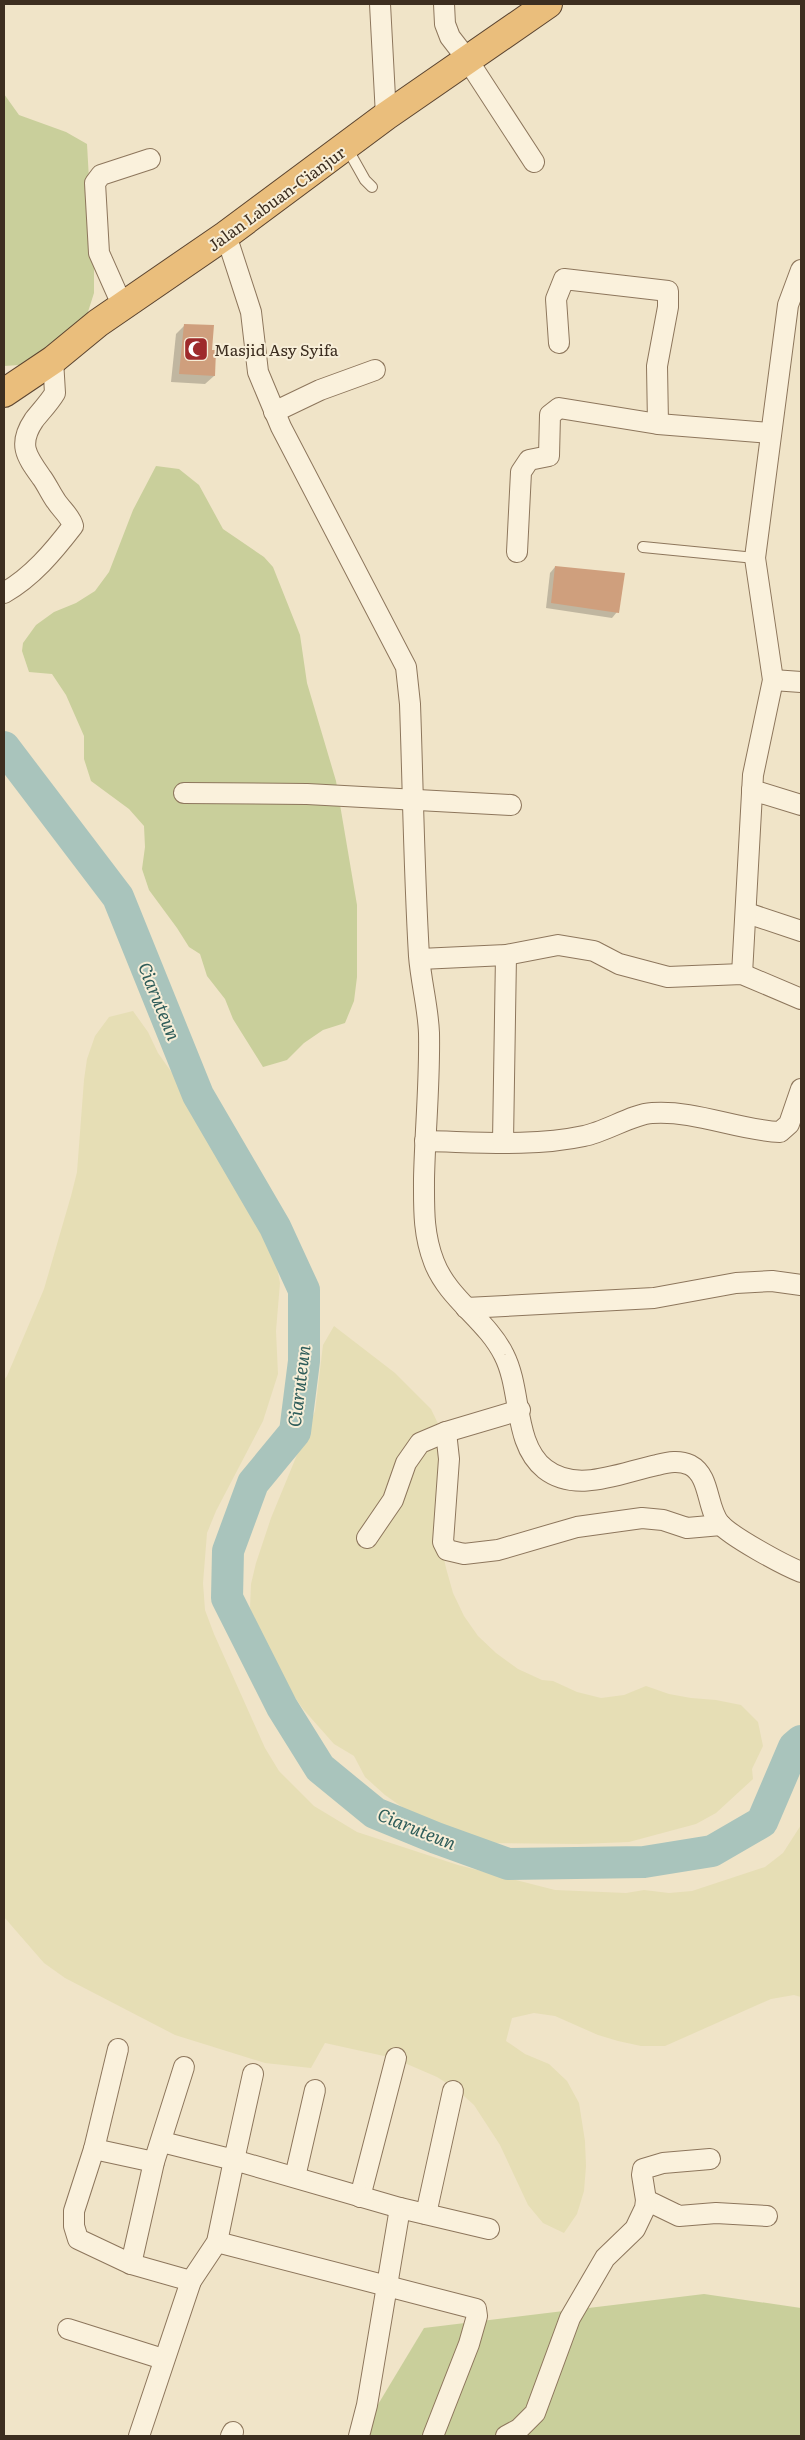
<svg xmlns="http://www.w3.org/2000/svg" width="805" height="2440" viewBox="0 0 805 2440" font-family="Literata,serif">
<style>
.farmland{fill:#e6deb5}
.green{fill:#c9cf9b}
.shadow{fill:#0003}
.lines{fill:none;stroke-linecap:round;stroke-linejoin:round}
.river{stroke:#a9c4bc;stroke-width:32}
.building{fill:#cf9f7d}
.service-casing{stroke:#8d765c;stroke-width:12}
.minor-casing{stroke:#8d765c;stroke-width:22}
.trunk-casing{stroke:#5b4430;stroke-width:30}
.service{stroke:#faf1dc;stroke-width:10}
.minor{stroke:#faf1dc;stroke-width:20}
.trunk{stroke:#eabe7c;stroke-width:28}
.labels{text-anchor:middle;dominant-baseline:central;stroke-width:4;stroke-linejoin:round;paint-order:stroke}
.street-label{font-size:16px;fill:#3d2e20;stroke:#f7eed8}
.poi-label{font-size:16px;fill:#3d2e20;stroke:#f7eed8;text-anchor:start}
.water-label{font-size:18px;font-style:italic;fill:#2f5d5a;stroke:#f7eed8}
</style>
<rect width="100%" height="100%" fill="#f0e4c8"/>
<g class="farmland">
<polygon points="133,1011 148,1032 158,1053 237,1165 259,1210 275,1257 280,1283 276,1331 278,1374 263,1421 216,1511 207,1533 203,1583 205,1610 214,1634 265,1748 279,1771 314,1806 357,1832 458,1865 555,1890 626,1893 644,1890 669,1893 692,1891 765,1867 783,1853 801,1825 801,1997 794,1995 771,1999 665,2046 641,2046 618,2041 598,2035 555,2016 534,2013 512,2018 506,2041 525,2054 549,2064 567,2081 579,2103 585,2141 586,2166 584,2191 577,2214 564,2233 543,2223 528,2205 500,2145 474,2105 456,2089 437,2077 393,2058 325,2043 311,2068 265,2063 175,2035 65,1978 44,1963 4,1917 4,1380 7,1376 44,1289 71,1196 77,1172 84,1080 87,1059 95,1036 109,1017"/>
<polygon points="334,1326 395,1373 431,1409 442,1432 438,1532 446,1568 453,1593 464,1616 478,1636 496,1653 518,1669 542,1680 553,1681 577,1692 601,1698 624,1695 646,1686 669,1694 691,1698 716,1700 741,1705 758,1722 763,1746 752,1769 753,1779 716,1813 696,1824 629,1842 580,1844 488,1843 464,1839 422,1821 385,1795 365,1777 354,1756 334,1744 303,1709 278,1673 256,1632 250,1608 251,1584 256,1563 271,1518 315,1411 323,1345"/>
</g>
<g class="green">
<polygon points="4,94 19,115 66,132 87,144 94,268 94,293 87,315 36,364 4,366"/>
<polygon points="156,466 179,469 199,485 223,529 264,557 273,567 300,635 307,683 336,781 357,905 357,977 354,1001 345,1023 323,1030 304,1043 287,1060 263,1067 233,1019 225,999 207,976 200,954 189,947 177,928 149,890 142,869 145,847 144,826 129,809 91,781 84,759 84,736 66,695 52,674 29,672 22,651 23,643 36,625 54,612 76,603 95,591 109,572 133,510"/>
<polygon points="704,2294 801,2308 801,2436 359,2436 424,2328"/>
</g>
<g class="shadow">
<polygon points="185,325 211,352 214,376 205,384 171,382 176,334"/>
<polygon points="555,567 617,612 612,618 546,608 550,573"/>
</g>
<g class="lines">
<polyline class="river" points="4,747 118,897 198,1095 275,1227 304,1290 304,1361 295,1432 253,1483 228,1551 227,1598 282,1707 320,1768 375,1813 436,1838 508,1864 644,1862 712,1851 762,1822 794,1747 801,1741"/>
</g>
<g class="building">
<polygon points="184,324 214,325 212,350 216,350 215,376 179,374"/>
<polygon points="555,566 625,573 619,613 551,603"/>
</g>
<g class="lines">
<defs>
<g id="service">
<polyline points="347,148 365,180 372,187"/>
<polyline points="643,547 755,558"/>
</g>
<g id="minor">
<polyline points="380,4 386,116"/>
<polyline points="444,4 445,24 450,37 467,59 534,162"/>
<path d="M226 235 251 312 258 372 281 427 406 667 410 704C413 788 414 872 419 956 421 982 428 1007 429 1033 430 1082 425 1131 424 1179 424 1208 423 1234 434 1262 448 1299 487 1320 504 1355 522 1390 513 1444 545 1469 577 1494 622 1472 657 1465 669 1462 679 1460 690 1465 711 1476 706 1508 720 1524 732 1537 783 1565 801 1572"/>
<polyline points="123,307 99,253 95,183 101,175 150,159"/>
<polyline points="559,343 556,299 564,279 668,291 668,307 657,366 658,424"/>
<polyline points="274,412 320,390 375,370"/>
<polyline points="517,552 521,472 529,460 549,456 550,415 559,408 658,424 771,433"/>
<path d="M4 593C32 577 53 552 73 526 71 517 62 510 56 501 51 494 47 485 42 478 27 457 17 445 34 420 41 411 49 403 55 393L53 360"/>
<polyline points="773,680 801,682"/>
<polyline points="752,790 801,805"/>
<polyline points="184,793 307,794 511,805"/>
<polyline points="747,913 801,931"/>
<polyline points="420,959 506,955 558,945 594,951 619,964 668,977 742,974 801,999"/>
<polyline points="742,974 753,775 773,680 755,558 788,305 801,270"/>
<path d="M425 1141C477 1142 533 1147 584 1136 605 1132 633 1114 652 1113 696 1110 737 1130 780 1132L789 1124 801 1089"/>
<polyline points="503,1142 506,955"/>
<polyline points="466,1308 654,1298 736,1283 772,1281 801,1285"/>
<polyline points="446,1432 449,1459 443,1542 447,1550 464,1554 498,1550 577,1527 642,1518 663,1520 687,1528 721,1525"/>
<polyline points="367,1538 393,1500 406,1463 420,1443 446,1432 520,1410"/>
<polyline points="162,2142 234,2160 253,2074"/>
<polyline points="94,2149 118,2049"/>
<polyline points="154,2162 94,2149 74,2211 74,2226 78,2239 131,2264 191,2281"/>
<polyline points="295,2177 315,2090"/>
<polyline points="360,2197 396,2058"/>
<polyline points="646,2200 679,2216 716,2213 767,2216"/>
<polyline points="426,2214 453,2091"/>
<polyline points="217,2242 476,2309 477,2316 469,2344 433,2436"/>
<polyline points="131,2264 154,2162 184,2067"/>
<polyline points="68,2329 163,2359"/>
<polyline points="139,2436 191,2281 217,2242 234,2160 400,2208 489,2229"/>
<polyline points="231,2436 233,2432"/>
<polyline points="359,2436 367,2405 400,2208"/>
<polyline points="506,2436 519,2429 535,2413 570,2318 605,2258 635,2229 645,2208 646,2200 642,2175 643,2169 663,2163 710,2159"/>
</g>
<polyline id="trunk" points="4,393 53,360 98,323 226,235 386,116 548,4"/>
</defs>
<use href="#service" class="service-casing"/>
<use href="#minor" class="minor-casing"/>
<use href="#trunk" class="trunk-casing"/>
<use href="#service" class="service"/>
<use href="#minor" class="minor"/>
<use href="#trunk" class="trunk"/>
</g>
<defs>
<symbol id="mosque-square" viewBox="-11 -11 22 22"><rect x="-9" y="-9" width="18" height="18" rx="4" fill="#9e2a2b" stroke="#f7eed8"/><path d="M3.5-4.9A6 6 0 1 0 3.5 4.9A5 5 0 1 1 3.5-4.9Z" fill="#fff"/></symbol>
</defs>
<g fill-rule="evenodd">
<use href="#mosque-square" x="182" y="335" width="28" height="28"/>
</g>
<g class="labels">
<g class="street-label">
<text transform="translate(276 198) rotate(-36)">Jalan Labuan-Cianjur</text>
</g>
<g class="poi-label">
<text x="214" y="349">Masjid Asy Syifa</text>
</g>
<g class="water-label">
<text transform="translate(160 1001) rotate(68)">Ciaruteun</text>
<text transform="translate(298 1386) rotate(-83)">Ciaruteun</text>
<text transform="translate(417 1828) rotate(22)">Ciaruteun</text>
</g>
</g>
<rect width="805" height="2440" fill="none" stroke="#3d2e20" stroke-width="10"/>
</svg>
